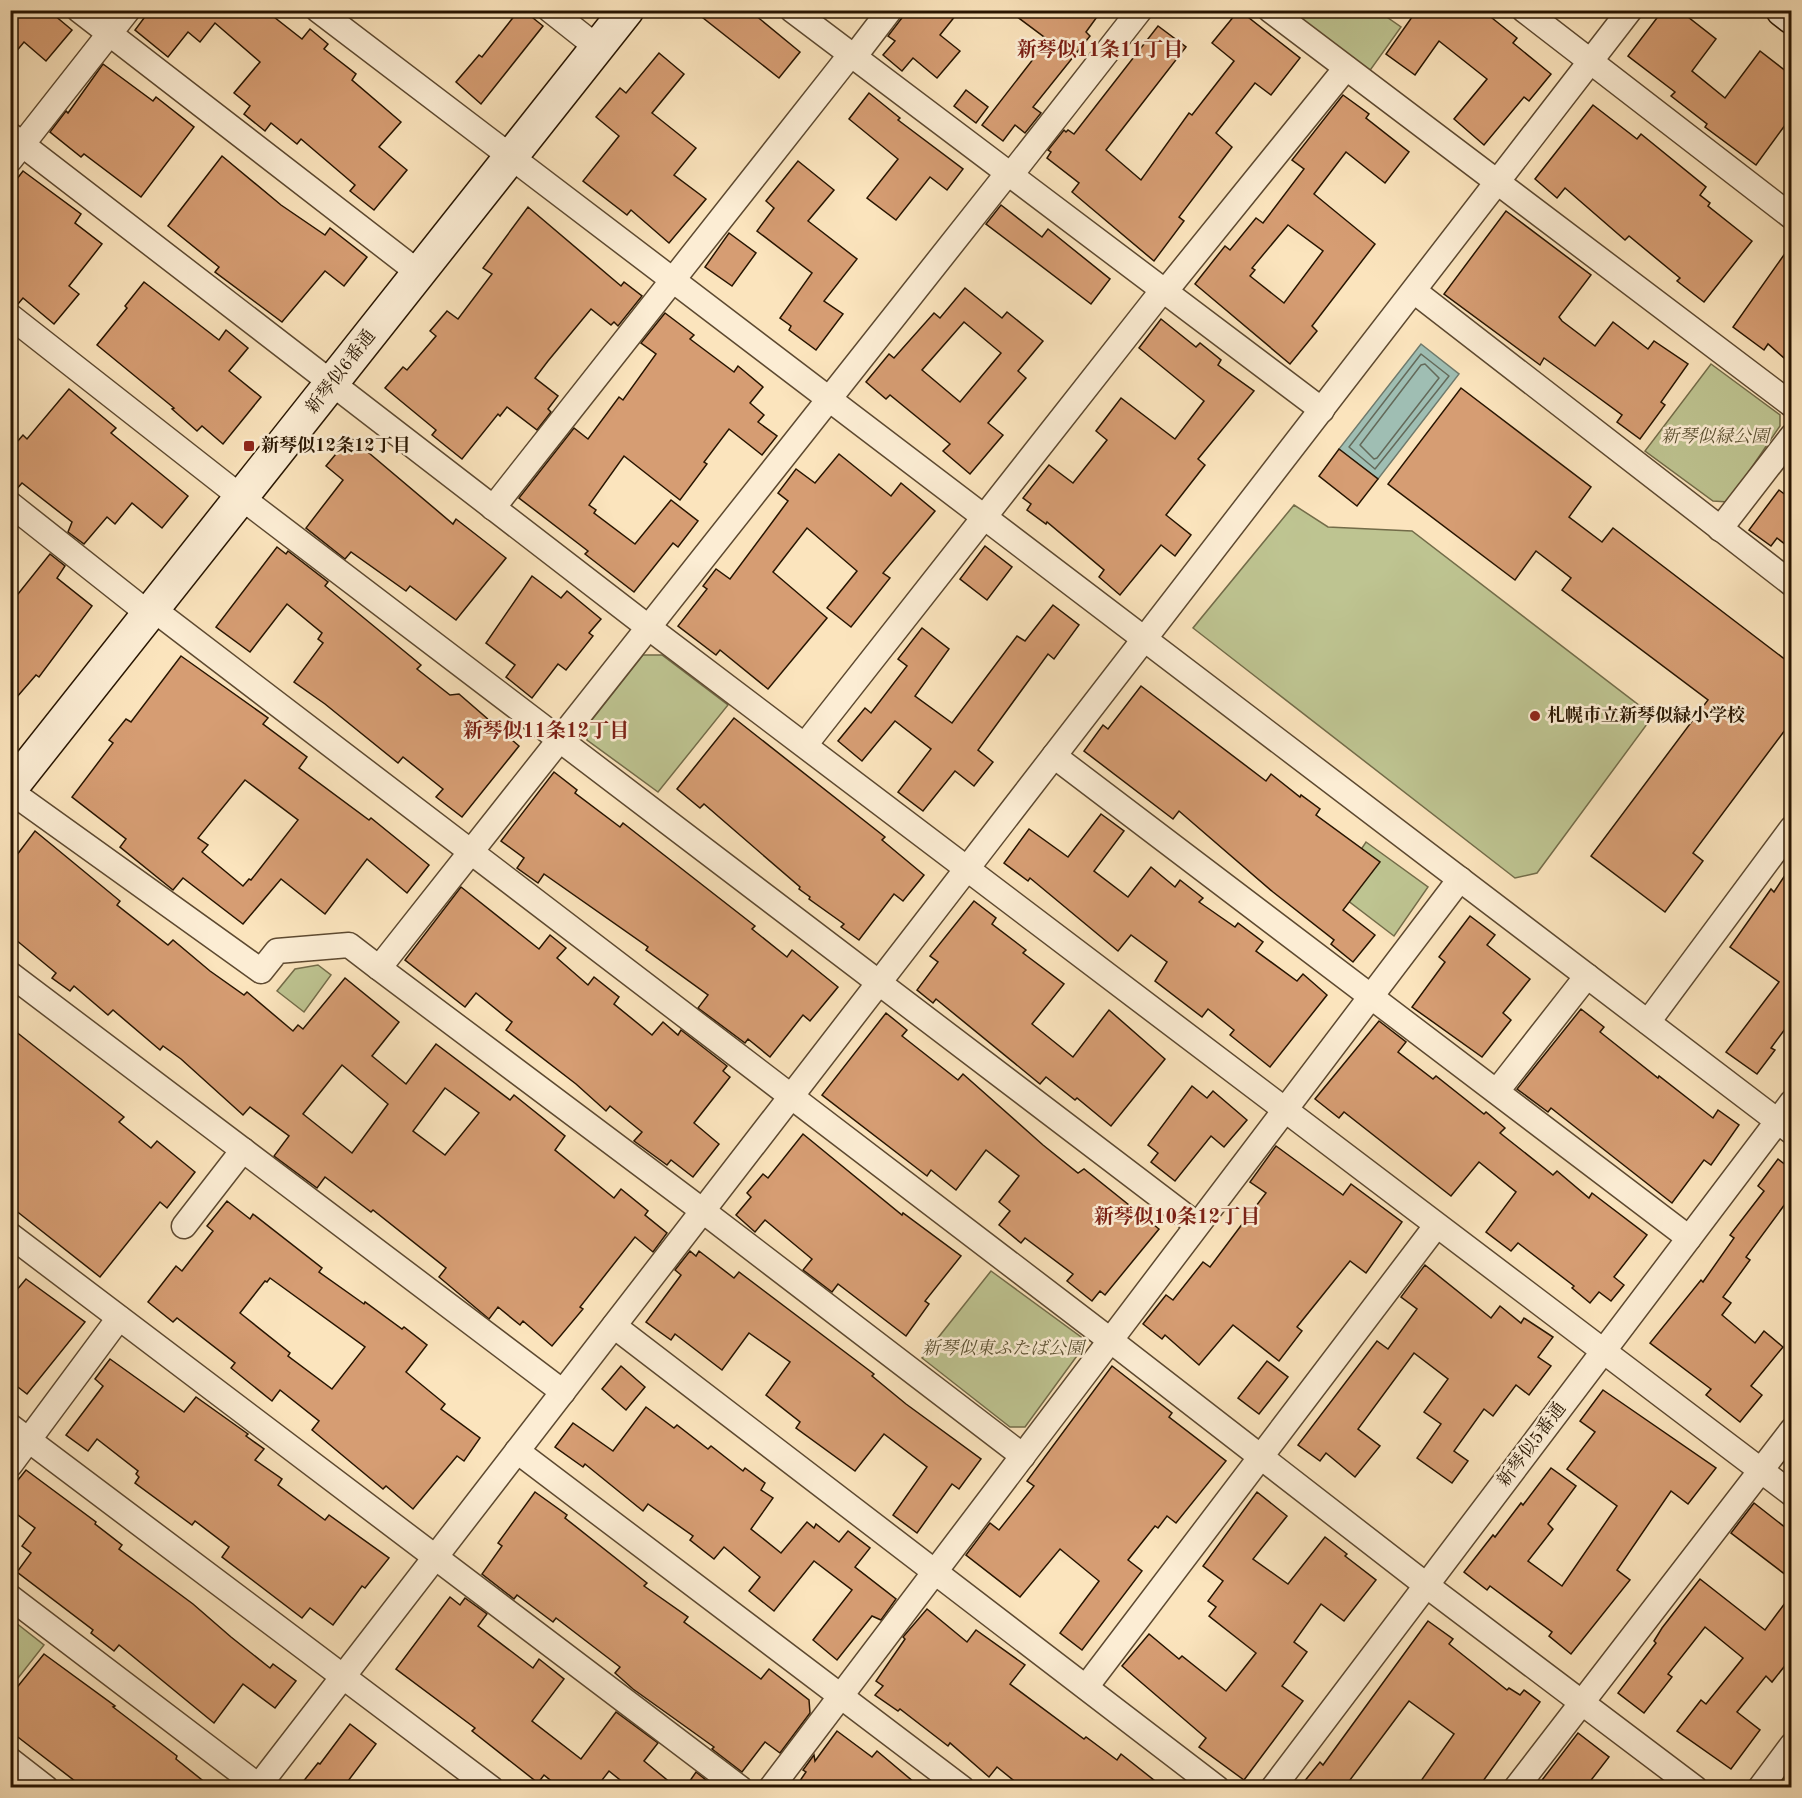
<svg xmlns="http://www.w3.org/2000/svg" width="1802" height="1798" viewBox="0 0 1802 1798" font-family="'Old Standard TT','Noto Serif JP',serif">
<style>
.green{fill:#bec491;stroke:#736c49;stroke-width:1.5}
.water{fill:#9fbeb3;stroke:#6f7a6c;stroke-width:1.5}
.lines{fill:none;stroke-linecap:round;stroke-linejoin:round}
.shore{stroke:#646a5a;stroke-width:1.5}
.building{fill:#d69d73;stroke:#281501;stroke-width:1.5;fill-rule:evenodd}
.street-casing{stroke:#5d4930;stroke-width:27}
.secondary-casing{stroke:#281501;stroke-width:36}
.street{stroke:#fcedd4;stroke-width:24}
.secondary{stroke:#fcedd4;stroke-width:33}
.poi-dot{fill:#8f2418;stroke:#fcedd4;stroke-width:2}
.labels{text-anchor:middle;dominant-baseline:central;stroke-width:5;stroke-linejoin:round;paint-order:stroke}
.street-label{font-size:18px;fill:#281501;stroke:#fcedd4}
.park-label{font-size:18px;font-style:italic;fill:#5c5233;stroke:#fcedd4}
.poi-label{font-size:18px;font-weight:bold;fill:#281501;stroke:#fcedd4;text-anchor:start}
.neighbourhood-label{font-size:20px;font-weight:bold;fill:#7a1f14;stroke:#fcedd4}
</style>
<rect width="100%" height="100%" fill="#fbe4bd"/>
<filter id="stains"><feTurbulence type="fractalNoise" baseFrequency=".00333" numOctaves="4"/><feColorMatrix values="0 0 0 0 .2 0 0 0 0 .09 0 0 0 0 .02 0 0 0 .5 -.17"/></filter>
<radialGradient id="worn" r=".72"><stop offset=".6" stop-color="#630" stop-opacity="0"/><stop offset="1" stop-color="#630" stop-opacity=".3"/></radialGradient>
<g class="green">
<polygon points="1301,11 1378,11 1401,27 1366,76 1294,19"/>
<polygon points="1711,364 1780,415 1780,426 1728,502 1713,501 1645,451"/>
<polygon points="1294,505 1328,527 1412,531 1653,716 1537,873 1515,878 1193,628"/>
<polygon points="643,655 662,655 728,705 658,792 587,740 587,726"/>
<polygon points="1366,842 1428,887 1394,936 1334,890"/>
<polygon points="318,965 331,975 304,1012 277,991 295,969"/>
<polygon points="991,1271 1081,1337 1082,1349 1025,1427 1010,1427 922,1358"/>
<polygon points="11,1619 44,1645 11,1687"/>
</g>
<polygon class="water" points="1421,344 1459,374 1378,479 1339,449"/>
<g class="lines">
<g class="shore">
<polygon points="1421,354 1449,376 1375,469 1349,447"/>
<polygon points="1425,364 1439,378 1377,458 1374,459 1360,445 1421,365"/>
</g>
</g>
<g class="building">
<polygon points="10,10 48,10 72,30 46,61 24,42 10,59"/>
<polygon points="150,10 265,10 302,39 310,29 328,44 324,49 356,74 352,80 401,122 379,147 407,170 374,210 350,191 355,185 301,139 297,144 271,123 265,131 244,114 250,106 234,93 260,62 215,23 200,42 188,32 168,57 135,30"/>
<polygon points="519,10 523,10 543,26 481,104 456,82 479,55 482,57"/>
<polygon points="693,10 749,10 800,52 779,78"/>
<polygon points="908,10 960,10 940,35 960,51 937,78 913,58 902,71 883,55 895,41 888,36"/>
<polygon points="1008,10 1102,10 1086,32 1090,36 1033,107 1041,113 1025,133 1015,125 1003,141 982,125 1048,40"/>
<polygon points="1239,10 1300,58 1271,95 1255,83 1216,133 1232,147 1179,217 1184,221 1154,261 1072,192 1079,183 1047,158 1051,152 1048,150 1064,130 1066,132 1068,130 1074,134 1158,26 1186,47 1106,150 1141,180 1189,113 1192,115 1234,61 1212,43"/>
<polygon points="1417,10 1482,10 1517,38 1513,43 1551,74 1529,101 1524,97 1484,145 1454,119 1487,79 1439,41 1415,75 1386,54"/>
<polygon points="1663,10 1679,10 1716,39 1692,71 1725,98 1760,51 1791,75 1791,117 1756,165 1705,127 1707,124 1671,96 1675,92 1628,56"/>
<polygon points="659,53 684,74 652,113 696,148 674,175 706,199 669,243 631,210 627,215 583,181 619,136 596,117 620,88 626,93"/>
<polygon points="103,64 153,101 156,97 194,127 141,197 84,154 81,157 50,132 66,111 68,113"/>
<polygon points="966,90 988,107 976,123 954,106"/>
<polygon points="869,93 900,118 898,120 963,169 947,190 930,177 896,220 867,198 898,159 849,119"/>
<path d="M1343 95 1369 114 1366 118 1409 152 1385 183 1346 152 1314 194 1375 244 1312 326 1317 331 1290 364 1195 284 1225 246 1230 250 1256 218 1263 223 1304 169 1292 160ZM1288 225 1323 251 1284 303 1250 276 1255 270 1252 268Z"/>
<polygon points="1593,105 1637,139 1641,134 1706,187 1700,195 1710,203 1708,206 1752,241 1704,302 1677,281 1680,278 1629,236 1625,240 1565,188 1557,198 1535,179"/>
<polygon points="222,156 281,205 325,235 330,228 367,257 344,286 325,271 282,322 215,272 219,267 168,226"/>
<polygon points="798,161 834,190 808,221 857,259 824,301 843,314 816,350 789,330 791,326 780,318 812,273 757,231 774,208 766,201"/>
<polygon points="23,171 81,214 75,223 102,244 69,286 79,294 54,324 23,298 18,304 10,302 10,188"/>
<polygon points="1001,205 1042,237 1048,229 1110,279 1091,304 986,224"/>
<polygon points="528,207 621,286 624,282 642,296 618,326 614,322 611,325 591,309 548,361 535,378 558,396 548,409 551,412 537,430 507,407 500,416 498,414 462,459 432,435 436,430 385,388 403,367 407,370 436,336 430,331 447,311 458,319 492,274 483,268"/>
<polygon points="1506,211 1591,275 1559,317 1562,321 1595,346 1613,322 1648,349 1654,341 1688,364 1661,402 1665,405 1640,439 1617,422 1622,415 1584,387 1544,358 1540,365 1444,294"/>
<polygon points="729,233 756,253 732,286 705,267"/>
<polygon points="1791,245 1791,364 1768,344 1764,350 1733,327"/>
<polygon points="144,282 219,340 226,330 248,348 229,371 261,397 223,444 202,426 197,431 172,409 174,408 97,345 127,308 125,306"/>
<path d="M965 288 1002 318 1007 312 1043 341 1018 371 1026 378 988 423 1003 435 970 474 943 451 950 444 890 395 886 399 866 382 889 354 894 358 934 313 940 318ZM964 322 1001 353 960 402 922 370Z"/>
<polygon points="665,313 694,335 690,339 734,372 738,366 763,387 750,403 764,415 758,422 777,436 762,455 729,429 704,462 707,464 680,500 624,456 589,505 596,510 594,513 635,544 671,500 698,521 678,547 673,543 634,592 585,554 588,551 519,498 574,428 588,439 619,397 623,400 656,354 641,343"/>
<polygon points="1161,319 1196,347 1200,343 1221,360 1218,365 1254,391 1198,459 1205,465 1166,515 1191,535 1175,556 1161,545 1120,595 1099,577 1104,570 1047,522 1046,524 1027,510 1031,504 1023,498 1049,465 1073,483 1107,440 1096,431 1121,398 1175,439 1204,401 1139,348"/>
<polygon points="1461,388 1591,487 1569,517 1602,542 1613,528 1791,664 1791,722 1693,853 1703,861 1665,912 1591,856 1708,700 1562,590 1571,578 1536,551 1515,580 1388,484"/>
<polygon points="69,389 116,428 111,433 188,496 162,528 132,503 115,524 107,517 84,544 68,532 72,522 22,483 15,491 10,490 10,450 23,435 27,439"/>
<polygon points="350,437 453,524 456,519 506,558 456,620 410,586 406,591 351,552 345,559 306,528 343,480 326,466"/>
<polygon points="1339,449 1378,479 1357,506 1319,476"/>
<polygon points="839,454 891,496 901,483 935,511 883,573 890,578 851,627 827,608 857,571 807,528 773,572 827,618 768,689 720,650 716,655 678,626 707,589 703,586 716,569 730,579 782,509 788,501 778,493 796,469 815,483"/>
<polygon points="1779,490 1791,499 1791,549 1777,538 1771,546 1749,530"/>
<polygon points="985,546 1012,567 987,600 960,579"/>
<polygon points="277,547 286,554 288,551 328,582 325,586 421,665 417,669 450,695 459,694 519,746 462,817 436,797 443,789 403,757 398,763 325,704 294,682 323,643 318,639 322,633 287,604 250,652 216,627"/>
<polygon points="50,554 65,566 57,578 92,606 39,677 36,675 10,705 10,604"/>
<polygon points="532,576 561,598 567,591 601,619 589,633 593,636 566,670 558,664 532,698 506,677 515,665 486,643"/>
<polygon points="1053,605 1079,625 1054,659 1048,654 978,750 993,762 974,786 955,771 923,811 898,792 931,749 895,721 862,761 838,741 865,708 871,713 907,666 898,659 922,628 949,649 915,696 952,723 1017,636 1025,641"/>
<path d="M181 656 268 718 263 724 307 757 299 768 369 820 371 818 429 865 407 893 367 859 325 914 281 879 243 924 183 878 173 890 120 847 126 839 72 797 113 743 109 740 126 719 131 722ZM245 780 298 820 251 880 249 879 243 886 202 852 208 845 198 838Z"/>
<polygon points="1141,686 1266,781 1271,774 1300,797 1301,795 1320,809 1316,815 1380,862 1343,910 1375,935 1353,962 1331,944 1334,940 1273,892 1179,811 1173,819 1084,751 1103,725 1108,729"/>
<polygon points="734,718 885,837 882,840 924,875 903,901 894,894 859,940 841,927 844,924 809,899 810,897 799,889 800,887 704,804 700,808 677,789"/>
<polygon points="554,772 577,790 575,793 620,827 623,823 755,926 752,929 787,957 792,950 838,987 810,1021 803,1015 770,1057 748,1039 745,1043 698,1008 708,995 646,950 648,947 544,874 538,883 517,868 524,858 501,841"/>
<polygon points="1101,814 1124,831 1094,871 1128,897 1151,867 1175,887 1180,880 1203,898 1199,902 1235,927 1238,923 1263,942 1256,951 1297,981 1303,974 1327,995 1270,1067 1230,1035 1234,1030 1208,1009 1202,1017 1155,981 1167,962 1131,935 1118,951 1030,878 1028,881 1004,863 1029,829 1068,857"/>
<path d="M35 831 120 901 117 905 168 945 173 940 210 971 244 995 247 992 293 1031 298 1025 303 1029 345 978 399 1022 372 1056 406 1084 436 1044 510 1100 514 1095 565 1136 555 1150 614 1198 621 1189 648 1211 645 1215 667 1233 653 1252 635 1237 580 1307 583 1309 552 1346 523 1321 520 1325 498 1307 489 1319 439 1277 446 1268 373 1210 371 1212 325 1177 317 1188 274 1156 289 1136 250 1107 243 1115 181 1059 163 1046 160 1050 113 1010 108 1015 74 986 70 991 52 978 56 973 10 935V864ZM342 1065 388 1104 352 1153 303 1114ZM445 1088 479 1113 445 1155 413 1131Z"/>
<polygon points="1791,866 1791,1021 1771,1048 1775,1050 1757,1074 1726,1052 1779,982 1730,947 1771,889 1774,892"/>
<polygon points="461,887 539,949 550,935 566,948 557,958 588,985 594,977 619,997 614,1004 652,1035 663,1022 678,1035 681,1030 727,1066 723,1071 730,1077 694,1123 719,1144 693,1177 671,1160 667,1165 634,1141 642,1132 610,1106 606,1111 576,1084 506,1030 512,1022 476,993 465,1007 405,960"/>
<polygon points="974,901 996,918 992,924 1026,950 1023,953 1064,984 1032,1024 1073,1057 1109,1010 1165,1059 1111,1126 1077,1098 1075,1100 1046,1077 1040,1084 936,999 933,1003 917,990 938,962 930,956"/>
<polygon points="1470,916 1495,935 1487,945 1530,979 1503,1013 1511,1020 1482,1057 1412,1007 1445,962 1439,957"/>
<polygon points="1581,1009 1604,1027 1600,1032 1658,1078 1659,1076 1713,1118 1718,1110 1739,1125 1711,1165 1704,1160 1672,1203 1551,1108 1548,1112 1517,1089"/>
<polygon points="886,1013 907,1030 902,1036 958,1080 963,1074 1043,1145 1078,1173 1084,1169 1159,1229 1105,1295 1100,1291 1092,1301 1067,1281 1073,1274 1025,1238 1021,1243 999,1225 1010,1211 999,1202 1019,1176 986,1150 956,1190 931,1170 927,1176 822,1095"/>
<polygon points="1379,1021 1406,1042 1398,1052 1433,1079 1436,1076 1484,1114 1486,1112 1505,1128 1500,1133 1553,1175 1557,1171 1589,1198 1592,1193 1647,1235 1614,1277 1624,1285 1611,1301 1599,1292 1590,1303 1572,1288 1574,1286 1518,1243 1511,1251 1486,1232 1516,1192 1479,1162 1451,1196 1344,1112 1339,1118 1315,1099"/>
<polygon points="10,1027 124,1117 119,1122 151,1148 157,1141 195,1172 167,1208 160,1202 100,1277 10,1206"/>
<polygon points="1192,1086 1207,1098 1213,1091 1247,1120 1224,1147 1211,1136 1175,1181 1151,1162 1158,1153 1148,1145"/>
<polygon points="803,1134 902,1215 903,1213 961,1256 925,1301 929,1304 906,1336 838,1284 832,1292 803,1270 812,1259 765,1220 755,1232 736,1215 751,1197 747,1193 763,1174 768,1178"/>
<polygon points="1276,1146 1343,1195 1351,1184 1402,1222 1366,1273 1350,1261 1297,1327 1302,1331 1279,1361 1233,1325 1199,1365 1165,1335 1162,1339 1143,1324 1166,1295 1173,1300 1203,1262 1210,1267 1240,1227 1266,1193 1250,1182"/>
<polygon points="1778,1159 1791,1169 1791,1196 1746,1257 1750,1260 1723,1297 1731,1303 1722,1315 1755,1343 1764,1331 1783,1347 1751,1386 1762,1395 1740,1422 1706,1395 1711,1389 1650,1343 1701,1280 1703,1282 1734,1238 1730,1235 1764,1191 1758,1186"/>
<path d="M227 1201 250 1219 253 1214 322 1268 319 1272 364 1304 365 1302 402 1329 404 1327 427 1345 406 1372 445 1404 441 1409 480 1438 464 1461 457 1456 413 1509 386 1486 383 1489 312 1430 319 1421 280 1390 272 1401 231 1368 235 1363 177 1318 173 1322 148 1302 176 1266 182 1271 213 1231 207 1226ZM270 1278 365 1347 332 1389 288 1356 290 1353 240 1313 265 1281 267 1282Z"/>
<polygon points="690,1251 696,1256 699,1251 734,1278 739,1272 874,1374 872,1376 906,1404 981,1459 959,1489 952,1484 917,1533 893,1515 927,1467 884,1434 855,1471 796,1428 800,1422 766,1395 790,1362 749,1333 722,1370 675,1334 671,1340 646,1322 681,1275 675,1270"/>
<polygon points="1425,1265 1491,1318 1500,1306 1521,1323 1524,1318 1553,1337 1538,1357 1551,1366 1529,1395 1516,1385 1493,1416 1484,1409 1454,1451 1468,1461 1452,1483 1417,1458 1441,1424 1424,1412 1448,1379 1414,1353 1358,1429 1380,1446 1355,1477 1326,1453 1320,1461 1298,1445 1377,1341 1388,1349 1417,1309 1401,1297"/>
<polygon points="26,1279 85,1322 27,1394 10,1381 10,1298"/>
<polygon points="110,1359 184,1412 196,1397 248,1434 246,1436 264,1449 255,1460 282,1479 278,1485 325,1520 329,1515 389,1558 365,1588 362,1586 333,1625 310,1608 302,1618 222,1557 229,1547 195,1521 192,1525 135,1483 139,1477 136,1474 138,1471 97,1439 88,1451 66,1435 103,1386 95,1379"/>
<polygon points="1267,1361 1288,1377 1259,1414 1238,1398"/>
<polygon points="621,1366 645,1387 626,1410 602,1389"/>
<polygon points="1112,1366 1172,1413 1169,1417 1226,1461 1176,1523 1167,1516 1158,1528 1155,1526 1128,1560 1142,1571 1082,1650 1060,1633 1099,1581 1060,1549 1020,1597 966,1555 990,1523 999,1530 1034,1486 1027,1481"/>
<polygon points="1603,1390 1716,1468 1688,1504 1671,1491 1617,1570 1630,1580 1571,1654 1549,1636 1552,1632 1490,1586 1487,1590 1464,1572 1493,1535 1495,1537 1521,1503 1523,1505 1551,1468 1576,1486 1548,1524 1553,1529 1528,1561 1562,1586 1617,1506 1567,1469 1595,1432 1580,1421"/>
<polygon points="646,1407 674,1428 677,1425 708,1449 711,1446 743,1471 745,1468 765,1483 761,1490 773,1498 751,1529 781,1553 807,1522 814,1528 816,1524 839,1542 848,1531 870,1548 855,1567 896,1599 881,1620 872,1616 837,1660 813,1640 852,1590 814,1561 774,1611 749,1591 760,1577 724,1547 714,1559 690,1540 693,1536 648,1504 643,1511 585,1464 583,1467 555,1447 573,1423 613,1451"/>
<polygon points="26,1470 96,1522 95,1524 122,1545 119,1549 193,1604 231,1637 270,1668 273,1664 296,1681 275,1708 243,1684 214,1723 119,1645 114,1651 91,1633 93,1630 17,1572 31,1553 22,1546 35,1528 10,1509 10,1490"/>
<polygon points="535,1492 567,1515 565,1518 647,1583 644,1586 688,1617 684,1622 761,1679 769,1669 809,1700 810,1713 780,1753 765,1742 742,1772 712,1749 714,1747 633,1689 615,1673 620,1667 556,1618 553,1622 517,1595 514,1599 482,1574 502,1546 498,1543"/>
<polygon points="1257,1492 1287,1516 1253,1559 1288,1584 1325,1537 1347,1554 1345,1556 1376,1580 1344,1621 1321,1604 1294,1642 1307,1652 1282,1686 1303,1701 1244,1780 1199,1747 1206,1738 1122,1666 1149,1634 1179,1659 1182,1656 1226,1691 1256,1653 1209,1616 1216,1607 1208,1601 1223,1581 1203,1566"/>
<polygon points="1754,1503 1791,1532 1791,1579 1731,1533"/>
<polygon points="1700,1579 1765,1630 1791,1595 1791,1658 1772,1682 1766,1676 1737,1712 1760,1730 1731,1769 1677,1731 1701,1700 1706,1704 1743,1658 1705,1627 1668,1674 1672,1677 1644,1713 1618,1693 1656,1643 1654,1641 1662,1628"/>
<polygon points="450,1597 460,1605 465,1598 487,1614 478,1626 533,1668 539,1659 564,1679 532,1721 581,1759 616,1712 658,1743 644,1761 677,1788 630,1788 609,1771 596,1788 560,1788 544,1775 538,1783 472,1731 475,1728 396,1669"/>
<polygon points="927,1609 967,1642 976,1630 1025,1665 1010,1684 1084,1739 1086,1737 1117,1760 1121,1754 1164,1788 1023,1788 997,1767 989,1777 950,1743 948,1746 900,1709 898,1711 875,1695 883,1686 876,1681 905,1639 903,1637"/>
<polygon points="1428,1621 1453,1639 1449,1644 1507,1690 1509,1688 1520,1695 1524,1690 1540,1702 1478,1788 1416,1788 1454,1734 1409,1701 1347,1784 1352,1788 1299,1788 1320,1762 1323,1765"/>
<polygon points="44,1654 115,1706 113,1707 177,1756 176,1759 212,1788 84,1788 10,1731 10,1696"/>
<polygon points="350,1724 376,1744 345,1785 348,1788 298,1788 318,1763 320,1764"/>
<polygon points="837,1731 872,1757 877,1751 921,1788 795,1788 806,1772 803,1770 814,1755 815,1761"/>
<polygon points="1578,1733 1609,1757 1585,1788 1536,1788"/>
<polygon points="696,1772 716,1788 685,1788"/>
</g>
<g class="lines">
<defs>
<g id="street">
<polyline points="79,10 419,273"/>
<polyline points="318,10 1792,1132"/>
<polyline points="550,10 598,48"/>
<polyline points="792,10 1322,410"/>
<polyline points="1270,10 1792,405"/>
<polyline points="1524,10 1792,217"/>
<polyline points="854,57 890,10"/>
<polyline points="10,135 648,627 1792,1494"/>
<polyline points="10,160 128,10"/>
<polyline points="1007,174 379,968 703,1211 1023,1456"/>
<polyline points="1010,176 1140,10"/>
<polyline points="1414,291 1792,584"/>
<polyline points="1164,293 1346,68"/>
<polyline points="10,316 242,498 1196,1224"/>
<polyline points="10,504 149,614"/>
<polyline points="493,508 851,54"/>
<polyline points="1720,529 1792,436"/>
<polyline points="153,609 1110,1340 1426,1585 1695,1788"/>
<polyline points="805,745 1162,291"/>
<polyline points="1054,756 1689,1238"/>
<polyline points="10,791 261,971 277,951 349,945 379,968"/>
<polyline points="10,974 563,1392"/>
<polyline points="1648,1022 1792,828"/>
<polyline points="1497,1091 1587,976"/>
<polyline points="184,1226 243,1150"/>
<polyline points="10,1235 740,1788"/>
<polyline points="614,1326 1217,1788"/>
<polyline points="10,1426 491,1788"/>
<polyline points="517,1451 962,1788"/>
<polyline points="10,1465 119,1318"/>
<polyline points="10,1597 261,1788"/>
<polyline points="1086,1687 1436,1226"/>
<polyline points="10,1760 46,1788"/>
<polyline points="257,1788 1630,10"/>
<polyline points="771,1788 1460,879"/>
<polyline points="1273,1788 1792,1102"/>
<polyline points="1516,1788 1792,1430"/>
<polyline points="1760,1788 1792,1745"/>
</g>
<g id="secondary">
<polyline points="1783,10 1792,17"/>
<polyline points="10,789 627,10"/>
</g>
</defs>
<use href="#street" class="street-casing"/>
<use href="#secondary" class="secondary-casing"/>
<use href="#street" class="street"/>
<use href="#secondary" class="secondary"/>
</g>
<g class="poi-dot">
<rect x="243" y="440" width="12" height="12" rx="3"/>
<circle cx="1535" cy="716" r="6"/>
</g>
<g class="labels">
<g class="street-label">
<text transform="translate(341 372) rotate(-52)">新琴似6番通</text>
<text transform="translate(1532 1445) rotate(-53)">新琴似5番通</text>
</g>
<g class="park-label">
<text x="1715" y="437">新琴似緑公園</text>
<text x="1003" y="1349">新琴似東ふたば公園</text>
</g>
<g class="poi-label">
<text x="261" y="446">新琴似12条12丁目</text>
<text x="1547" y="716">札幌市立新琴似緑小学校</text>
</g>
<g class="neighbourhood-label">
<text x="1100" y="51">新琴似11条11丁目</text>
<text x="546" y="732">新琴似11条12丁目</text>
<text x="1177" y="1218">新琴似10条12丁目</text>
</g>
</g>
<rect width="1802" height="1798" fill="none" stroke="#fbe4bd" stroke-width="36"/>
<rect x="12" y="12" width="1778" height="1774" fill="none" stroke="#281501" stroke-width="3"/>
<rect x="18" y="18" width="1766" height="1762" fill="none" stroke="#281501" stroke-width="1.5"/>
<rect width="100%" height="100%" filter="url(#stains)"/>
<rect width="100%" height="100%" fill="url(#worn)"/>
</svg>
